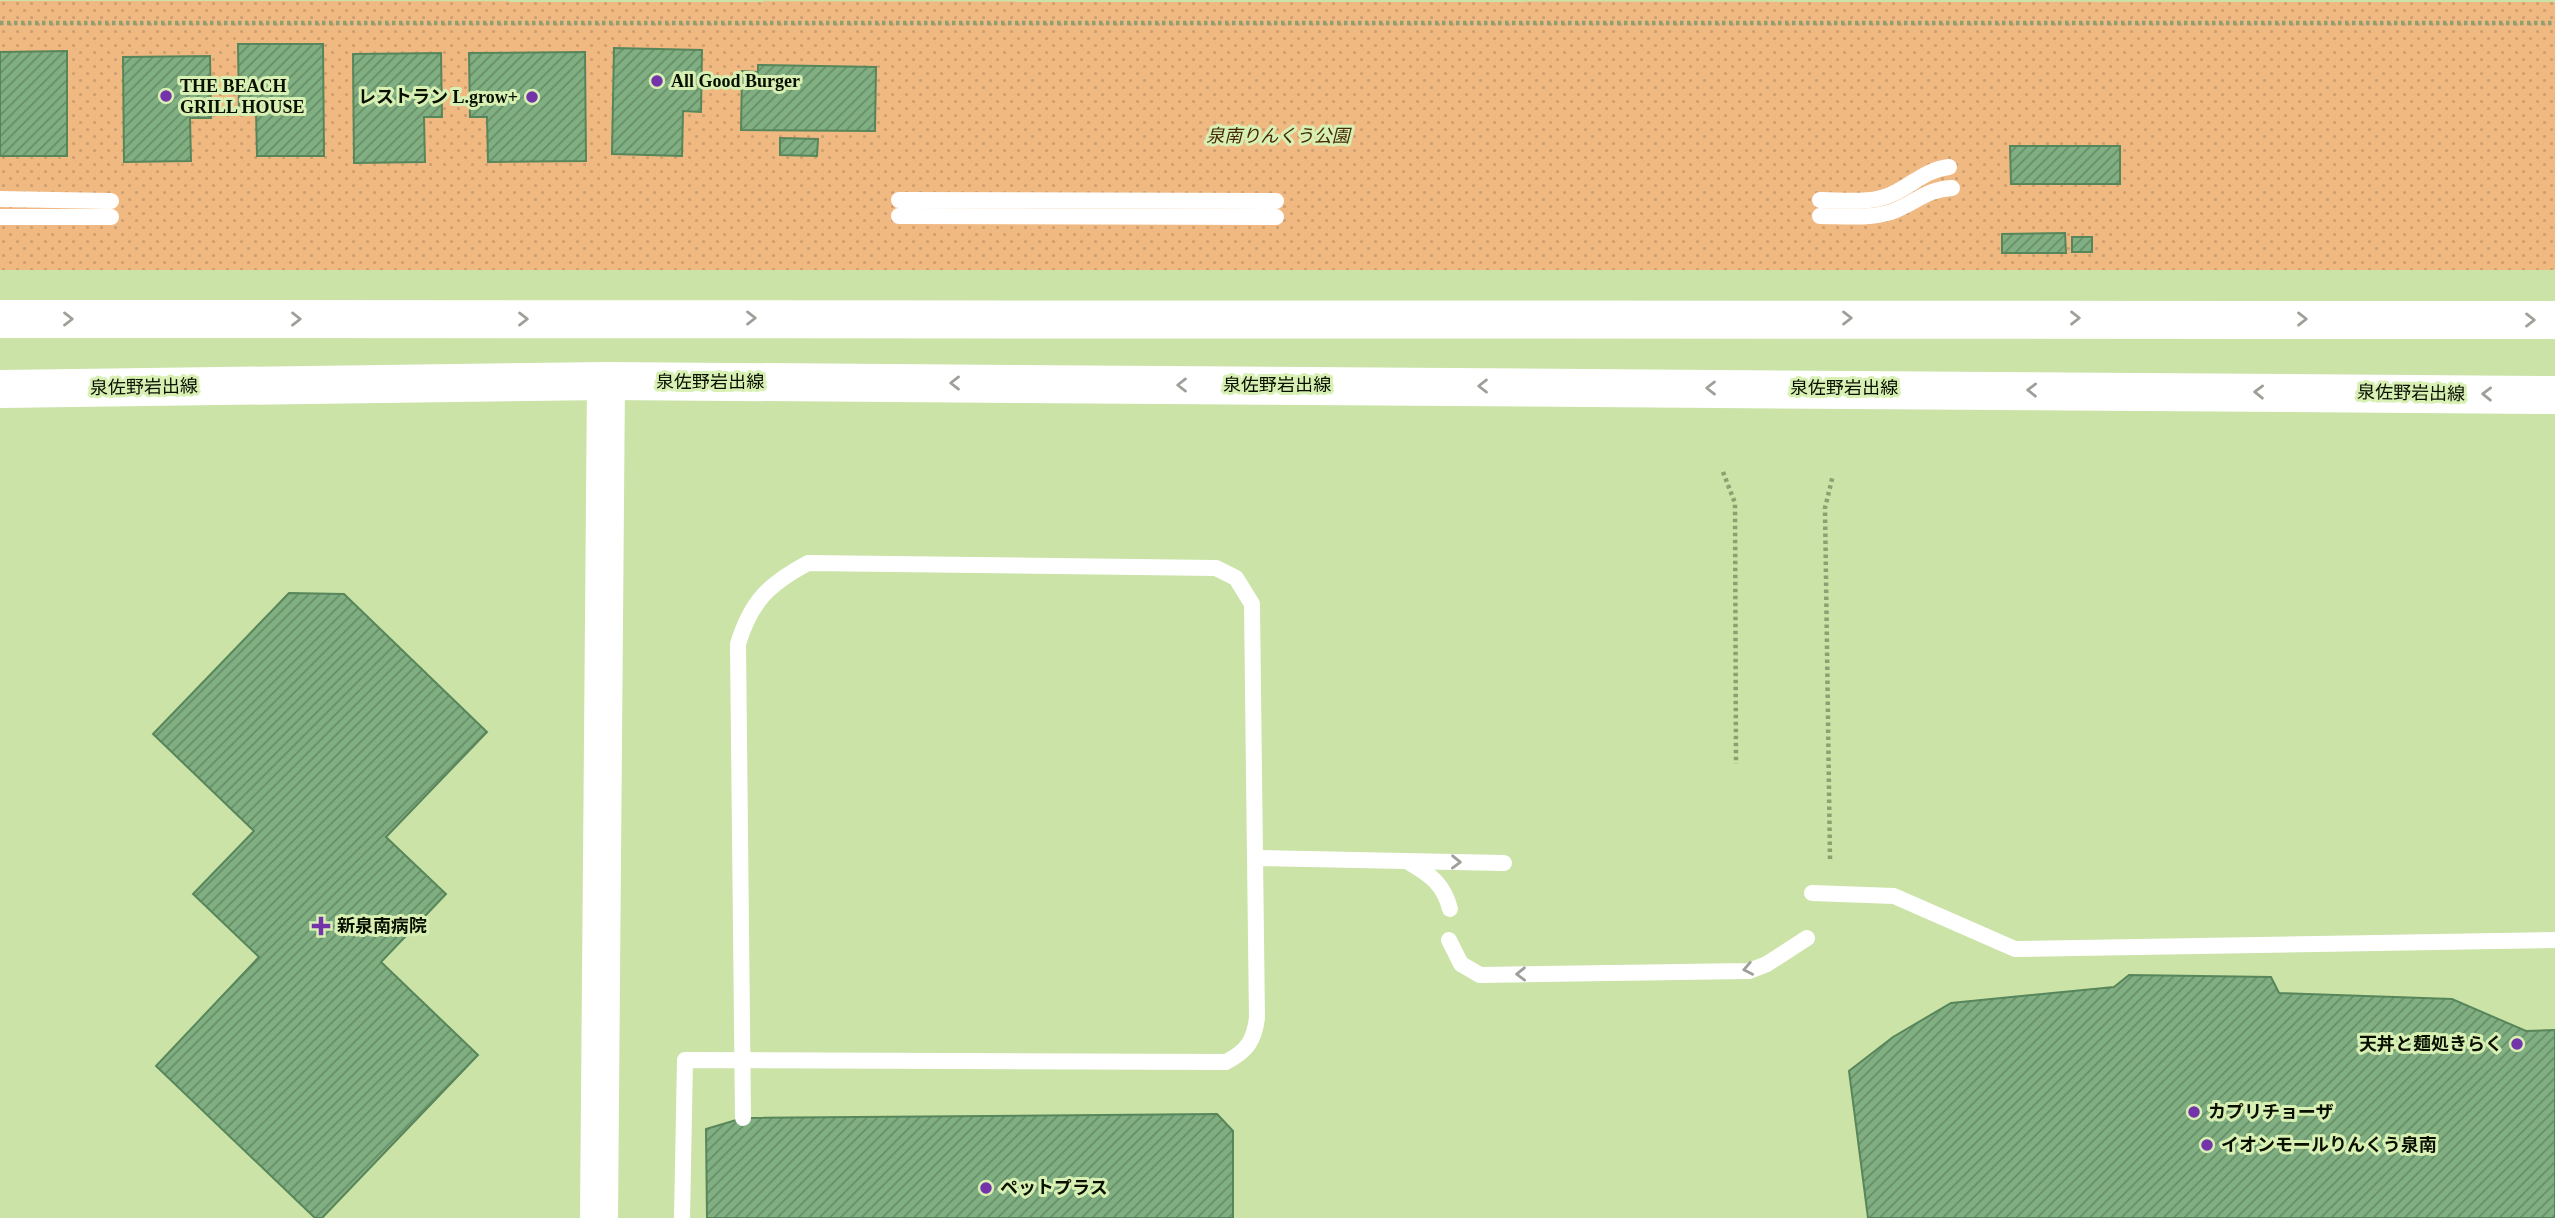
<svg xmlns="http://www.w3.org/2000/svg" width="2555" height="1218" viewBox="0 0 2555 1218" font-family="'Times New Roman','Noto Sans JP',serif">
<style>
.grass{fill:url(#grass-dots)}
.building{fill:url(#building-hatch);stroke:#58865b;stroke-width:2}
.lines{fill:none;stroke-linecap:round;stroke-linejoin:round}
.path{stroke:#8da072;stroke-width:4.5;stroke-dasharray:3.5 3.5;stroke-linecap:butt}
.service{stroke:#fff;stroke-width:16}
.tertiary{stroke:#fff;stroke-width:38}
.primary{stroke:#fff;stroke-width:38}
.oneway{stroke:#9d9f99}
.poi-dot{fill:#7434a9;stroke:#d8f0b4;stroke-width:2.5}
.labels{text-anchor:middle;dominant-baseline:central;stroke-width:6;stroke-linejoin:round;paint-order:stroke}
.poi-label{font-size:18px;font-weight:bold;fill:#091000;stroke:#d8f0b4;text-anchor:start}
.park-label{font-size:18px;font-style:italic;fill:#462906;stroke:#d8f0b4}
.street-label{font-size:18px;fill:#091000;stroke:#d8f0b4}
</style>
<defs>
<pattern id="grass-dots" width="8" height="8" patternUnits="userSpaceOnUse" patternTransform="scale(1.75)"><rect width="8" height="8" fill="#f1b982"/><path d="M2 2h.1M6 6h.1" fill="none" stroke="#cd9e6e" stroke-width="1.8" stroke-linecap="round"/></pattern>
<pattern id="building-hatch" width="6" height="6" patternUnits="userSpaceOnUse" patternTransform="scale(1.75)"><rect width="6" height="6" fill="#80af82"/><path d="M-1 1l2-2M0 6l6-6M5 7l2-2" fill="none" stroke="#678d68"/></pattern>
</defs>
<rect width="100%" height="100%" fill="#cbe3a7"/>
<polygon class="grass" points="0,1 2555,2 2555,270 0,270"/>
<g class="building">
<polygon points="238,44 323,44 324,156 257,156 256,111 239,111"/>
<polygon points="614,48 702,50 701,112 683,111 682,156 612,154"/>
<polygon points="67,51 67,156 0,156 0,52"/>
<polygon points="585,52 586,161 488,162 487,117 470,117 469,53"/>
<polygon points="441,53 442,117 424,117 425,162 354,163 353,54"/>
<polygon points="210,56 211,118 190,118 191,161 124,162 123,57"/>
<polygon points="758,65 876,67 875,131 741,130 742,71 758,72"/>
<polygon points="780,138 818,139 817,156 780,155"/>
<polygon points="2010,146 2120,146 2120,184 2011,184"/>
<polygon points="2065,233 2066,253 2002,253 2002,234"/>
<rect x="2072" y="237" width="20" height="15"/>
<polygon points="289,593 344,594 487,732 386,837 446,894 381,962 478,1055 322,1218 315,1218 156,1066 259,957 193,894 254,831 153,734"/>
<polygon points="2129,975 2271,977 2279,993 2452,999 2526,1031 2555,1030 2555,1218 1868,1218 1849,1071 1893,1037 1951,1003 2114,987"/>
<polygon points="1217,1114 1233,1131 1233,1218 707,1218 706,1129 743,1118"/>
</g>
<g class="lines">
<g class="path">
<polyline points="0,23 2555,23"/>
<polyline points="1723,472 1735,503 1736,764"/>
<polyline points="1830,859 1825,508 1833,475"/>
</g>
<g class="service">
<polyline points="0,199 111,201"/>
<polyline points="899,200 1276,201"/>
<path d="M1820 200C1842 200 1869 204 1890 195 1912 186 1924 170 1949 167"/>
<polyline points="899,216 1276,217"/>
<path d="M1820 216C1842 216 1869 219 1891 212 1914 204 1926 189 1952 188"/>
<polyline points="0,217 111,217"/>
<path d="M1410 863C1431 875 1444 885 1450 909"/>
<polyline points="1812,893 1894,896 2015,949 2555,940"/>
<polyline points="1449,940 1461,964 1480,975 1749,971 1767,964 1807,938"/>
<path d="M743 1118 738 644C751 601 769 584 808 563L1216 568 1236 578 1252 604 1255 858"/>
<path d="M682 1218 685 1060 1226 1062C1247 1051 1254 1041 1257 1018L1255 858 1504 863"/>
</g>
<polyline class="tertiary" points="599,1218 606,381"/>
<g class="primary">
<polyline points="0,319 2555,320"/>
<polyline points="0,389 606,381 2555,395"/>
</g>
</g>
<defs><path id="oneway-chevron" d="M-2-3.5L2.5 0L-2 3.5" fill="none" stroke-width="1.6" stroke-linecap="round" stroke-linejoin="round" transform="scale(1.75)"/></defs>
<g class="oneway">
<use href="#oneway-chevron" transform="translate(751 318)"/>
<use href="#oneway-chevron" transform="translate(1847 318)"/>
<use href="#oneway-chevron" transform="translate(2075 318)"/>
<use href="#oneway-chevron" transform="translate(68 319)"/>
<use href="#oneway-chevron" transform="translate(296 319)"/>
<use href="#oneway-chevron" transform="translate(523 319)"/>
<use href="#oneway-chevron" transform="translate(2302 319)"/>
<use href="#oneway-chevron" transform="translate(2530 320)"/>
<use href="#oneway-chevron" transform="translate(955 383) rotate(-180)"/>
<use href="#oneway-chevron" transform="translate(1182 385) rotate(-180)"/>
<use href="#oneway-chevron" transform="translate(1483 386) rotate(-180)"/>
<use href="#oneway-chevron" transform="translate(1711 388) rotate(-180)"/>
<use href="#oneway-chevron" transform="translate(2032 390) rotate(-179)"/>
<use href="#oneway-chevron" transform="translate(2259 392) rotate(-179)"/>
<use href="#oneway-chevron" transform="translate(2487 394) rotate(-179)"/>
<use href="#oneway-chevron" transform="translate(1456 862) rotate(1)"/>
<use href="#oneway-chevron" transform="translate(1748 969) rotate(169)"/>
<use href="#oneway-chevron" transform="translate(1521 974) rotate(179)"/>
</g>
<g class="poi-dot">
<circle cx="657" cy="81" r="7"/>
<circle cx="166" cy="96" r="7"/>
<circle cx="532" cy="97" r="7"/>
<path d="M317.5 915.5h7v7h7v7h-7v7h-7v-7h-7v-7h7z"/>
<circle cx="2517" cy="1044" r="7"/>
<circle cx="2194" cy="1112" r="7"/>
<circle cx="2207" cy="1145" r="7"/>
<circle cx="986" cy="1188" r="7"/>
</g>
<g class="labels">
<g class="poi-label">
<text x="671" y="81">All Good Burger</text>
<text x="180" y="86">THE BEACH<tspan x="180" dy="21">GRILL HOUSE</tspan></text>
<text x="518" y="97" text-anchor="end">レストラン L.grow+</text>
<text x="337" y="926">新泉南病院</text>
<text x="2503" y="1044" text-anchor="end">天丼と麺処きらく</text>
<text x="2208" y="1112">カプリチョーザ</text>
<text x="2221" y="1145">イオンモールりんくう泉南</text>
<text x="1000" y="1188">ペットプラス</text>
</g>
<g class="park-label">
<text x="1278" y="136">泉南りんくう公園</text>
</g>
<g class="street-label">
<text x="710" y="382">泉佐野岩出線</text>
<text x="1277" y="385">泉佐野岩出線</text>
<text transform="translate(144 387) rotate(-1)">泉佐野岩出線</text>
<text x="1844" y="388">泉佐野岩出線</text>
<text transform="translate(2411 393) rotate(1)">泉佐野岩出線</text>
</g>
</g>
</svg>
